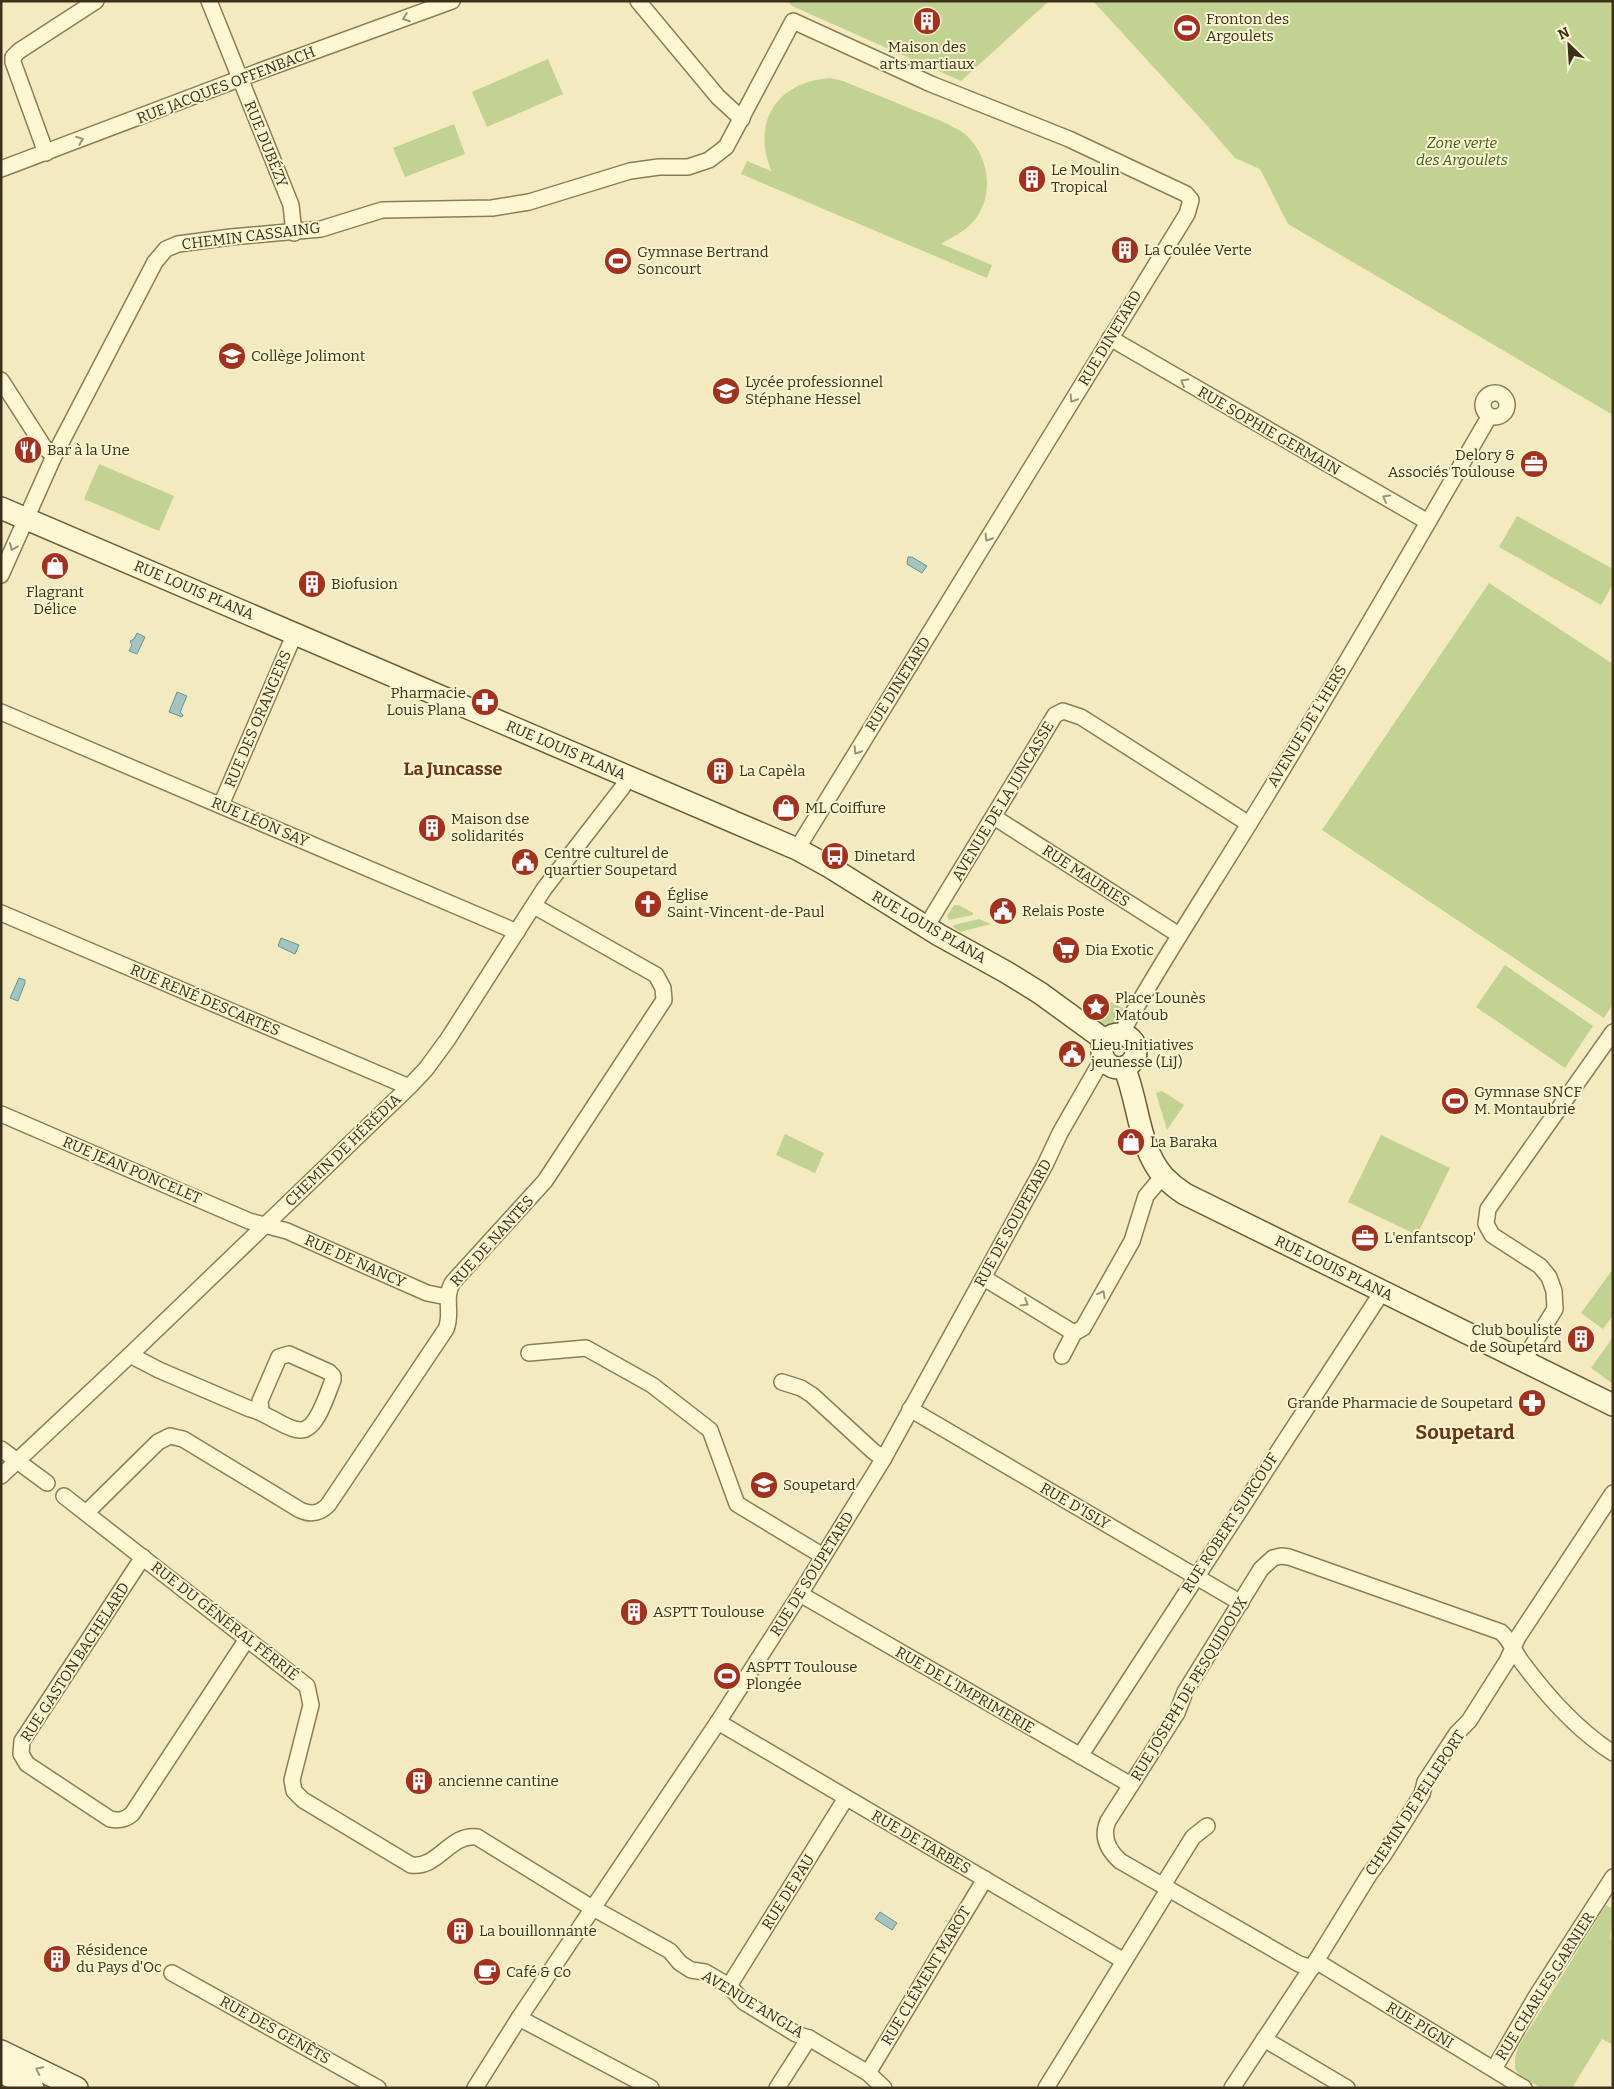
<svg xmlns="http://www.w3.org/2000/svg" width="1614" height="2089" viewBox="0 0 1614 2089" font-family="Bitter,serif">
<style>
.green{fill:#c1d292}
.water{fill:#a3c4c0;stroke:#69948f}
.lines{fill:none;stroke-linecap:round;stroke-linejoin:round}
.street-casing{stroke:#8e7c55;stroke-width:18}
.secondary-casing{stroke:#705d39;stroke-width:24}
.street{stroke:#fdf7d4;stroke-width:15}
.secondary{stroke:#fdf7d4;stroke-width:21}
.oneway{stroke:#9c9478}
.labels{text-anchor:middle;dominant-baseline:central;stroke-width:4;stroke-linejoin:round;paint-order:stroke}
.poi-label{font-size:15px;fill:#3c301b;stroke:#f9f4d0;text-anchor:start}
.street-label{font-size:15px;fill:#3c301b;stroke:#f9f4d0}
.park-label{font-size:15px;font-style:italic;fill:#435b20;stroke:#f9f4d0}
.quarter-label{font-size:18px;font-weight:bold;fill:#6d3516;stroke:#f9f4d0}
.district-label{font-size:20px;font-weight:bold;fill:#6d3516;stroke:#f9f4d0}
</style>
<rect width="100%" height="100%" fill="#f3ebbf"/>
<g class="green">
<polygon points="788,1 1049,1 961,81 792,6"/>
<polygon points="1093,1 1613,1 1613,415 1288,224 1260,169 1235,158 1203,121"/>
<polygon points="548,59 563,94 487,127 472,92"/>
<path d="M830 78 843 81 948 124C954 128 960 130 965 134 990 156 995 197 973 222 964 232 952 237 941 244L992 265 987 278 741 174 747 161 771 171C769 164 766 156 765 149 760 105 790 81 830 78Z"/>
<polygon points="454,124 465,154 405,177 393,148"/>
<polygon points="99,464 174,496 159,531 84,499"/>
<polygon points="1517,516 1613,569 1613,584 1601,605 1499,547"/>
<polygon points="1489,583 1613,664 1613,1004 1604,1018 1322,830"/>
<polygon points="954,905 959,905 973,913 973,915 949,920 947,916"/>
<polygon points="979,919 991,924 960,932 953,927 954,925"/>
<polygon points="1505,965 1593,1026 1565,1068 1476,1007"/>
<path d="M1111 1002 1127 1010C1120 1021 1110 1029 1097 1023Z"/>
<polygon points="1162,1091 1184,1105 1167,1130 1156,1093"/>
<polygon points="785,1134 824,1153 815,1173 776,1155"/>
<polygon points="1381,1135 1450,1168 1417,1235 1348,1202"/>
<polygon points="1613,1269 1613,1315 1603,1329 1581,1313"/>
<polygon points="1613,1337 1613,1384 1591,1368"/>
<polygon points="1606,1905 1613,1909 1610,1939 1613,1944 1613,2045 1602,2039 1572,2088 1541,2088 1521,2076 1515,2069 1515,2058 1518,2047"/>
</g>
<g class="water">
<polygon points="908,557 912,557 927,566 922,573 907,564"/>
<polygon points="137,633 145,637 137,654 129,651 132,645 130,641 134,639"/>
<polygon points="177,692 187,696 180,712 183,715 182,717 169,712"/>
<polygon points="281,938 299,945 295,954 278,946"/>
<polygon points="19,978 25,980 25,983 18,1001 10,998"/>
<polygon points="880,1912 897,1923 892,1930 875,1919"/>
</g>
<g class="lines">
<defs>
<g id="street">
<polyline points="209,1 291,205 294,233"/>
<polyline points="638,1 718,97 742,119"/>
<polyline points="46,153 13,62 13,57 19,51 96,1"/>
<polyline points="1,169 260,71 452,1"/>
<polyline points="1110,338 1428,522"/>
<polyline points="1,380 44,447 54,456"/>
<circle cx="1495" cy="405" r="12"/>
<polyline points="1,575 54,456 155,262 166,249 178,244 231,237 321,229 382,210 492,208 529,202 630,171 659,167 688,167 709,160 726,147 793,21 931,84 1069,139 1186,194 1191,200 1187,214 797,849"/>
<polyline points="1,712 517,932"/>
<polyline points="221,805 295,633"/>
<polyline points="994,817 1179,935"/>
<polyline points="1,913 409,1087"/>
<polyline points="926,927 1049,725 1055,715 1063,711 1081,717 1249,824"/>
<path d="M1121 1034C1161 962 1206 894 1249 824 1332 690 1410 553 1489 417"/>
<polyline points="1,1114 249,1221 287,1231 427,1293 447,1297"/>
<polyline points="984,1278 1074,1333"/>
<polyline points="529,1353 586,1348 652,1385 710,1430 737,1504 823,1556"/>
<path d="M130 1355 159 1370 250 1409C259 1411 263 1414 271 1418 279 1422 291 1430 300 1430 317 1431 327 1394 333 1380V1376L329 1372 289 1354 279 1357 260 1401 261 1411"/>
<polyline points="1062,1356 1074,1333 1083,1328 1132,1241 1146,1196 1163,1176"/>
<polyline points="1523,1361 1555,1309 1554,1291 1549,1277 1540,1266 1492,1235 1486,1224 1488,1209 1613,1032"/>
<polyline points="782,1382 801,1388 812,1395 874,1452 884,1458"/>
<polyline points="910,1409 1241,1603"/>
<polyline points="1,1449 47,1483"/>
<polyline points="1,1476 130,1355 409,1087 426,1069 448,1039 544,889 622,788 628,777"/>
<path d="M64 1496 307 1686 311 1705 292 1780 294 1791 303 1800 411 1865C438 1869 450 1833 477 1837L584 1903 670 1951 680 1963 691 1970 705 1972 729 1986 744 2002 796 2034 809 2038 868 2073 884 2088"/>
<path d="M86 1513 158 1442 170 1436 183 1439 300 1510C311 1515 319 1514 328 1505L446 1329C453 1313 443 1297 453 1282L545 1181 664 1000 663 988 656 975 534 906"/>
<path d="M143 1557 22 1741 21 1754 27 1764 110 1819C119 1821 125 1820 132 1814L247 1639"/>
<polyline points="800,1594 1131,1785"/>
<polyline points="718,1722 1124,1961"/>
<polyline points="1080,1756 1382,1292"/>
<polyline points="1316,1961 1524,2088"/>
<path d="M1312 1968 1299 1964 1120 1861C1108 1850 1101 1837 1108 1821L1177 1713 1185 1692 1261 1569 1273 1558 1281 1556 1289 1557 1501 1632C1510 1640 1514 1651 1521 1661 1546 1695 1577 1730 1613 1753"/>
<polyline points="172,1973 378,2088"/>
<polyline points="729,1986 846,1798"/>
<polyline points="519,2018 651,2088"/>
<polyline points="1264,2039 1347,2088"/>
<polyline points="1494,2069 1537,1995 1613,1877"/>
<polyline points="868,2073 985,1879"/>
<polyline points="475,2088 519,2018 718,1722 800,1594 884,1458 1045,1165 1060,1133 1099,1065 1105,1060"/>
<polyline points="777,2088 809,2038"/>
<polyline points="1046,2088 1168,1890 1165,1882 1193,1837 1207,1826"/>
<polyline points="1232,2088 1316,1961 1369,1875 1383,1856 1422,1794 1425,1782 1429,1776 1457,1733 1469,1721 1507,1661 1518,1637 1613,1493"/>
</g>
<g id="secondary">
<polyline points="1,508 797,849 830,867 939,935 1006,972 1040,993 1106,1041"/>
<circle cx="1119" cy="1051" r="17"/>
<path d="M1124 1067C1139 1102 1138 1148 1164 1177 1170 1183 1177 1189 1185 1194L1613 1405"/>
<polyline points="1,2051 77,2088"/>
<polyline points="1,2072 33,2088"/>
</g>
</defs>
<use href="#street" class="street-casing"/>
<use href="#secondary" class="secondary-casing"/>
<use href="#street" class="street"/>
<use href="#secondary" class="secondary"/>
</g>
<defs><path id="oneway-chevron" d="M-2-3.5L2.5 0L-2 3.5" fill="none" stroke-width="1.6" stroke-linecap="round" stroke-linejoin="round" transform="scale(1.25)"/></defs>
<g class="oneway">
<use href="#oneway-chevron" transform="translate(406 18) rotate(160)"/>
<use href="#oneway-chevron" transform="translate(80 140) rotate(-21)"/>
<use href="#oneway-chevron" transform="translate(1184 382) rotate(-150)"/>
<use href="#oneway-chevron" transform="translate(1073 399) rotate(122)"/>
<use href="#oneway-chevron" transform="translate(1386 498) rotate(-151)"/>
<use href="#oneway-chevron" transform="translate(988 538) rotate(122)"/>
<use href="#oneway-chevron" transform="translate(13 547) rotate(113)"/>
<use href="#oneway-chevron" transform="translate(857 751) rotate(122)"/>
<use href="#oneway-chevron" transform="translate(1102 1294) rotate(-61)"/>
<use href="#oneway-chevron" transform="translate(1025 1303) rotate(31)"/>
<use href="#oneway-chevron" transform="translate(39 2070) rotate(-154)"/>
</g>
<defs>
<symbol id="building-disc" viewBox="-11 -11 22 22"><circle r="9.5" fill="#a4311e" stroke="#f9f4d0"/><path d="M-4-6H4V6H1V3H-1V6H-4ZM-2.5-4.3h1.7v1.8h-1.7ZM.8-4.3h1.7v1.8H.8ZM-2.5-1h1.7V.8h-1.7ZM.8-1h1.7V.8H.8Z" fill="#fff"/></symbol>
<symbol id="stadium-disc" viewBox="-11 -11 22 22"><circle r="9.5" fill="#a4311e" stroke="#f9f4d0"/><path d="M0-5a6.5 5 0 1 0 0 10a6.5 5 0 1 0 0-10ZM-3.5-1.8h7v3.6h-7Z" fill="#fff"/></symbol>
<symbol id="school-disc" viewBox="-11 -11 22 22"><circle r="9.5" fill="#a4311e" stroke="#f9f4d0"/><path d="M0-5L7-2L0 1L-7-2ZM-4 1L0 2.5L4 1V4Q0 6-4 4Z" fill="#fff"/></symbol>
<symbol id="restaurant-disc" viewBox="-11 -11 22 22"><circle r="9.5" fill="#a4311e" stroke="#f9f4d0"/><path d="M-5-6h1v4h1v-4h1v4h1v-4h1v5L-1.5 .5V6h-2V.5L-5-1ZM5-6V6H3V1.5H1.5Q1.5-4 5-6Z" fill="#fff"/></symbol>
<symbol id="office-disc" viewBox="-11 -11 22 22"><circle r="9.5" fill="#a4311e" stroke="#f9f4d0"/><path d="M-6-3h4V-5.5h4V-3h4V5H-6ZM-1-4.5V-3h2v-1.5ZM-6 0V1H6V0Z" fill="#fff"/></symbol>
<symbol id="shop-disc" viewBox="-11 -11 22 22"><circle r="9.5" fill="#a4311e" stroke="#f9f4d0"/><path d="M-5-2.5h2.3a2.7 3.5 0 0 1 5.4 0H5L5.5 6h-11ZM-1.5-2.5h3a1.5 2.3 0 0 0-3 0Z" fill="#fff"/></symbol>
<symbol id="pharmacy-disc" viewBox="-11 -11 22 22"><circle r="9.5" fill="#a4311e" stroke="#f9f4d0"/><path d="M-2-6h4v4h4v4h-4v4h-4v-4h-4v-4h4Z" fill="#fff"/></symbol>
<symbol id="bus-disc" viewBox="-11 -11 22 22"><circle r="9.5" fill="#a4311e" stroke="#f9f4d0"/><path d="M-5-6H5V4H4V6H2V4H-2V6H-4V4H-5ZM-3.5-4V0h7V-4ZM-3.5 1.2v1.5H-2V1.2ZM2 1.2v1.5H3.5V1.2Z" fill="#fff"/></symbol>
<symbol id="civic-disc" viewBox="-11 -11 22 22"><circle r="9.5" fill="#a4311e" stroke="#f9f4d0"/><path d="M-.6-6.5H3V-4.5H.6V-3L4-1V1h2V6H-6V1h2V-1L-.6-3ZM-1.2 2.5V6h2.4V2.5Z" fill="#fff"/></symbol>
<symbol id="church-disc" viewBox="-11 -11 22 22"><circle r="9.5" fill="#a4311e" stroke="#f9f4d0"/><path d="M-1.2-6h2.4v3.5h3.3v2.4h-3.3V6h-2.4V-.1h-3.3v-2.4h3.3Z" fill="#fff"/></symbol>
<symbol id="supermarket-disc" viewBox="-11 -11 22 22"><circle r="9.5" fill="#a4311e" stroke="#f9f4d0"/><path d="M-6-5.5h2.5l.6 2H6L4.5 2H-2.5L-4.4-4H-6ZM-1.5 3.2a1.3 1.3 0 1 0 .1 0ZM3 3.2a1.3 1.3 0 1 0 .1 0Z" fill="#fff"/></symbol>
<symbol id="sight-disc" viewBox="-11 -11 22 22"><circle r="9.5" fill="#a4311e" stroke="#f9f4d0"/><path d="M0-6L1.8-2.2L6-1.7L2.9 1.2L3.7 5.4L0 3.3L-3.7 5.4L-2.9 1.2L-6-1.7L-1.8-2.2Z" fill="#fff"/></symbol>
<symbol id="cafe-disc" viewBox="-11 -11 22 22"><circle r="9.5" fill="#a4311e" stroke="#f9f4d0"/><path d="M-5.5-4.5H6V0H3Q3 3.5 0 3.5H-2.5Q-5.5 3.5-5.5 0ZM3-3.2v2h1.7v-2ZM-6 4.5H4V6H-6Z" fill="#fff"/></symbol>
</defs>
<g fill-rule="evenodd">
<use href="#building-disc" x="911" y="5" width="32" height="32"/>
<use href="#stadium-disc" x="1171" y="12" width="32" height="32"/>
<use href="#building-disc" x="1016" y="163" width="32" height="32"/>
<use href="#building-disc" x="1109" y="234" width="32" height="32"/>
<use href="#stadium-disc" x="602" y="245" width="32" height="32"/>
<use href="#school-disc" x="216" y="340" width="32" height="32"/>
<use href="#school-disc" x="710" y="375" width="32" height="32"/>
<use href="#restaurant-disc" x="12" y="434" width="32" height="32"/>
<use href="#office-disc" x="1518" y="448" width="32" height="32"/>
<use href="#shop-disc" x="39" y="550" width="32" height="32"/>
<use href="#building-disc" x="296" y="568" width="32" height="32"/>
<use href="#pharmacy-disc" x="469" y="686" width="32" height="32"/>
<use href="#building-disc" x="704" y="755" width="32" height="32"/>
<use href="#shop-disc" x="770" y="792" width="32" height="32"/>
<use href="#building-disc" x="416" y="812" width="32" height="32"/>
<use href="#bus-disc" x="819" y="840" width="32" height="32"/>
<use href="#civic-disc" x="509" y="846" width="32" height="32"/>
<use href="#church-disc" x="632" y="888" width="32" height="32"/>
<use href="#civic-disc" x="987" y="895" width="32" height="32"/>
<use href="#supermarket-disc" x="1050" y="934" width="32" height="32"/>
<use href="#sight-disc" x="1080" y="991" width="32" height="32"/>
<use href="#civic-disc" x="1056" y="1038" width="32" height="32"/>
<use href="#stadium-disc" x="1439" y="1085" width="32" height="32"/>
<use href="#shop-disc" x="1115" y="1126" width="32" height="32"/>
<use href="#office-disc" x="1349" y="1222" width="32" height="32"/>
<use href="#building-disc" x="1565" y="1323" width="32" height="32"/>
<use href="#pharmacy-disc" x="1516" y="1387" width="32" height="32"/>
<use href="#school-disc" x="748" y="1469" width="32" height="32"/>
<use href="#building-disc" x="618" y="1596" width="32" height="32"/>
<use href="#stadium-disc" x="711" y="1660" width="32" height="32"/>
<use href="#building-disc" x="403" y="1765" width="32" height="32"/>
<use href="#building-disc" x="444" y="1915" width="32" height="32"/>
<use href="#building-disc" x="41" y="1943" width="32" height="32"/>
<use href="#cafe-disc" x="471" y="1956" width="32" height="32"/>
</g>
<g class="labels">
<g class="poi-label">
<text x="1206" y="19">Fronton des<tspan x="1206" dy="17">Argoulets</tspan></text>
<text x="927" y="47" text-anchor="middle">Maison des<tspan x="927" dy="17">arts martiaux</tspan></text>
<text x="1051" y="170">Le Moulin<tspan x="1051" dy="17">Tropical</tspan></text>
<text x="1144" y="250">La Coulée Verte</text>
<text x="637" y="252">Gymnase Bertrand<tspan x="637" dy="17">Soncourt</tspan></text>
<text x="251" y="356">Collège Jolimont</text>
<text x="745" y="382">Lycée professionnel<tspan x="745" dy="17">Stéphane Hessel</tspan></text>
<text x="47" y="450">Bar à la Une</text>
<text x="1515" y="455" text-anchor="end">Delory &amp;<tspan x="1515" dy="17">Associés Toulouse</tspan></text>
<text x="331" y="584">Biofusion</text>
<text x="55" y="592" text-anchor="middle">Flagrant<tspan x="55" dy="17">Délice</tspan></text>
<text x="466" y="693" text-anchor="end">Pharmacie<tspan x="466" dy="17">Louis Plana</tspan></text>
<text x="739" y="771">La Capèla</text>
<text x="805" y="808">ML Coiffure</text>
<text x="451" y="819">Maison dse<tspan x="451" dy="17">solidarités</tspan></text>
<text x="544" y="853">Centre culturel de<tspan x="544" dy="17">quartier Soupetard</tspan></text>
<text x="854" y="856">Dinetard</text>
<text x="667" y="895">Église<tspan x="667" dy="17">Saint-Vincent-de-Paul</tspan></text>
<text x="1022" y="911">Relais Poste</text>
<text x="1085" y="950">Dia Exotic</text>
<text x="1115" y="998">Place Lounès<tspan x="1115" dy="17">Matoub</tspan></text>
<text x="1091" y="1045">Lieu Initiatives<tspan x="1091" dy="17">jeunesse (LiJ)</tspan></text>
<text x="1474" y="1092">Gymnase SNCF<tspan x="1474" dy="17">M. Montaubrie</tspan></text>
<text x="1150" y="1142">La Baraka</text>
<text x="1384" y="1238">L'enfantscop'</text>
<text x="1562" y="1330" text-anchor="end">Club bouliste<tspan x="1562" dy="17">de Soupetard</tspan></text>
<text x="1513" y="1403" text-anchor="end">Grande Pharmacie de Soupetard</text>
<text x="783" y="1485">Soupetard</text>
<text x="653" y="1612">ASPTT Toulouse</text>
<text x="746" y="1667">ASPTT Toulouse<tspan x="746" dy="17">Plongée</tspan></text>
<text x="438" y="1781">ancienne cantine</text>
<text x="479" y="1931">La bouillonnante</text>
<text x="76" y="1950">Résidence<tspan x="76" dy="17">du Pays d'Oc</tspan></text>
<text x="506" y="1972">Café &amp; Co</text>
</g>
<g class="street-label">
<text transform="translate(226 85) rotate(-21)">RUE JACQUES OFFENBACH</text>
<text transform="translate(266 144) rotate(68)">RUE DUBÉZY</text>
<text transform="translate(251 236) rotate(-7)">CHEMIN CASSAING</text>
<text transform="translate(1110 338) rotate(-59)">RUE DINETARD</text>
<text transform="translate(1269 431) rotate(30)">RUE SOPHIE GERMAIN</text>
<text transform="translate(194 590) rotate(23)">RUE LOUIS PLANA</text>
<text transform="translate(898 684) rotate(-58)">RUE DINETARD</text>
<text transform="translate(258 719) rotate(-67)">RUE DES ORANGERS</text>
<text transform="translate(1307 726) rotate(-59)">AVENUE DE L'HERS</text>
<text transform="translate(566 750) rotate(23)">RUE LOUIS PLANA</text>
<text transform="translate(1003 801) rotate(-59)">AVENUE DE LA JUNCASSE</text>
<text transform="translate(260 822) rotate(23)">RUE LÉON SAY</text>
<text transform="translate(1086 876) rotate(33)">RUE MAURIES</text>
<text transform="translate(929 927) rotate(30)">RUE LOUIS PLANA</text>
<text transform="translate(205 1000) rotate(23)">RUE RENÉ DESCARTES</text>
<text transform="translate(343 1150) rotate(-44)">CHEMIN DE HÉRÉDIA</text>
<text transform="translate(132 1170) rotate(23)">RUE JEAN PONCELET</text>
<text transform="translate(1013 1223) rotate(-61)">RUE DE SOUPETARD</text>
<text transform="translate(492 1241) rotate(-48)">RUE DE NANTES</text>
<text transform="translate(355 1261) rotate(24)">RUE DE NANCY</text>
<text transform="translate(1334 1268) rotate(26)">RUE LOUIS PLANA</text>
<text transform="translate(1075 1506) rotate(30)">RUE D'ISLY</text>
<text transform="translate(1230 1523) rotate(-57)">RUE ROBERT SURCOUF</text>
<text transform="translate(812 1574) rotate(-58)">RUE DE SOUPETARD</text>
<text transform="translate(225 1621) rotate(38)">RUE DU GÉNÉRAL FÉRRIÉ</text>
<text transform="translate(75 1662) rotate(-57)">RUE GASTON BACHELARD</text>
<text transform="translate(1189 1689) rotate(-59)">RUE JOSEPH DE PESQUIDOUX</text>
<text transform="translate(965 1690) rotate(30)">RUE DE L'IMPRIMERIE</text>
<text transform="translate(1415 1803) rotate(-57)">CHEMIN DE PELLEPORT</text>
<text transform="translate(921 1842) rotate(30)">RUE DE TARBES</text>
<text transform="translate(788 1892) rotate(-58)">RUE DE PAU</text>
<text transform="translate(926 1976) rotate(-59)">RUE CLÉMENT MAROT</text>
<text transform="translate(1545 1986) rotate(-58)">RUE CHARLES GARNIER</text>
<text transform="translate(753 2004) rotate(31)">AVENUE ANGLA</text>
<text transform="translate(1420 2025) rotate(31)">RUE PIGNI</text>
<text transform="translate(275 2030) rotate(29)">RUE DES GENÊTS</text>
</g>
<g class="park-label">
<text x="1462" y="143">Zone verte<tspan x="1462" dy="17">des Argoulets</tspan></text>
</g>
<g class="quarter-label">
<text x="453" y="769">La Juncasse</text>
</g>
<g class="district-label">
<text x="1465" y="1432">Soupetard</text>
</g>
</g>
<rect width="1614" height="2089" fill="none" stroke="#3c301b" stroke-width="5"/>
<g transform="translate(1569 45) rotate(335)" stroke="#f9f4d0" stroke-width="4" paint-order="stroke">
<path d="M0-4L9 19L0 12L-9 19Z" fill="#3c301b"/>
<text y="-8" font-size="14" font-weight="bold" text-anchor="middle" fill="#3c301b">N</text>
</g>
</svg>
